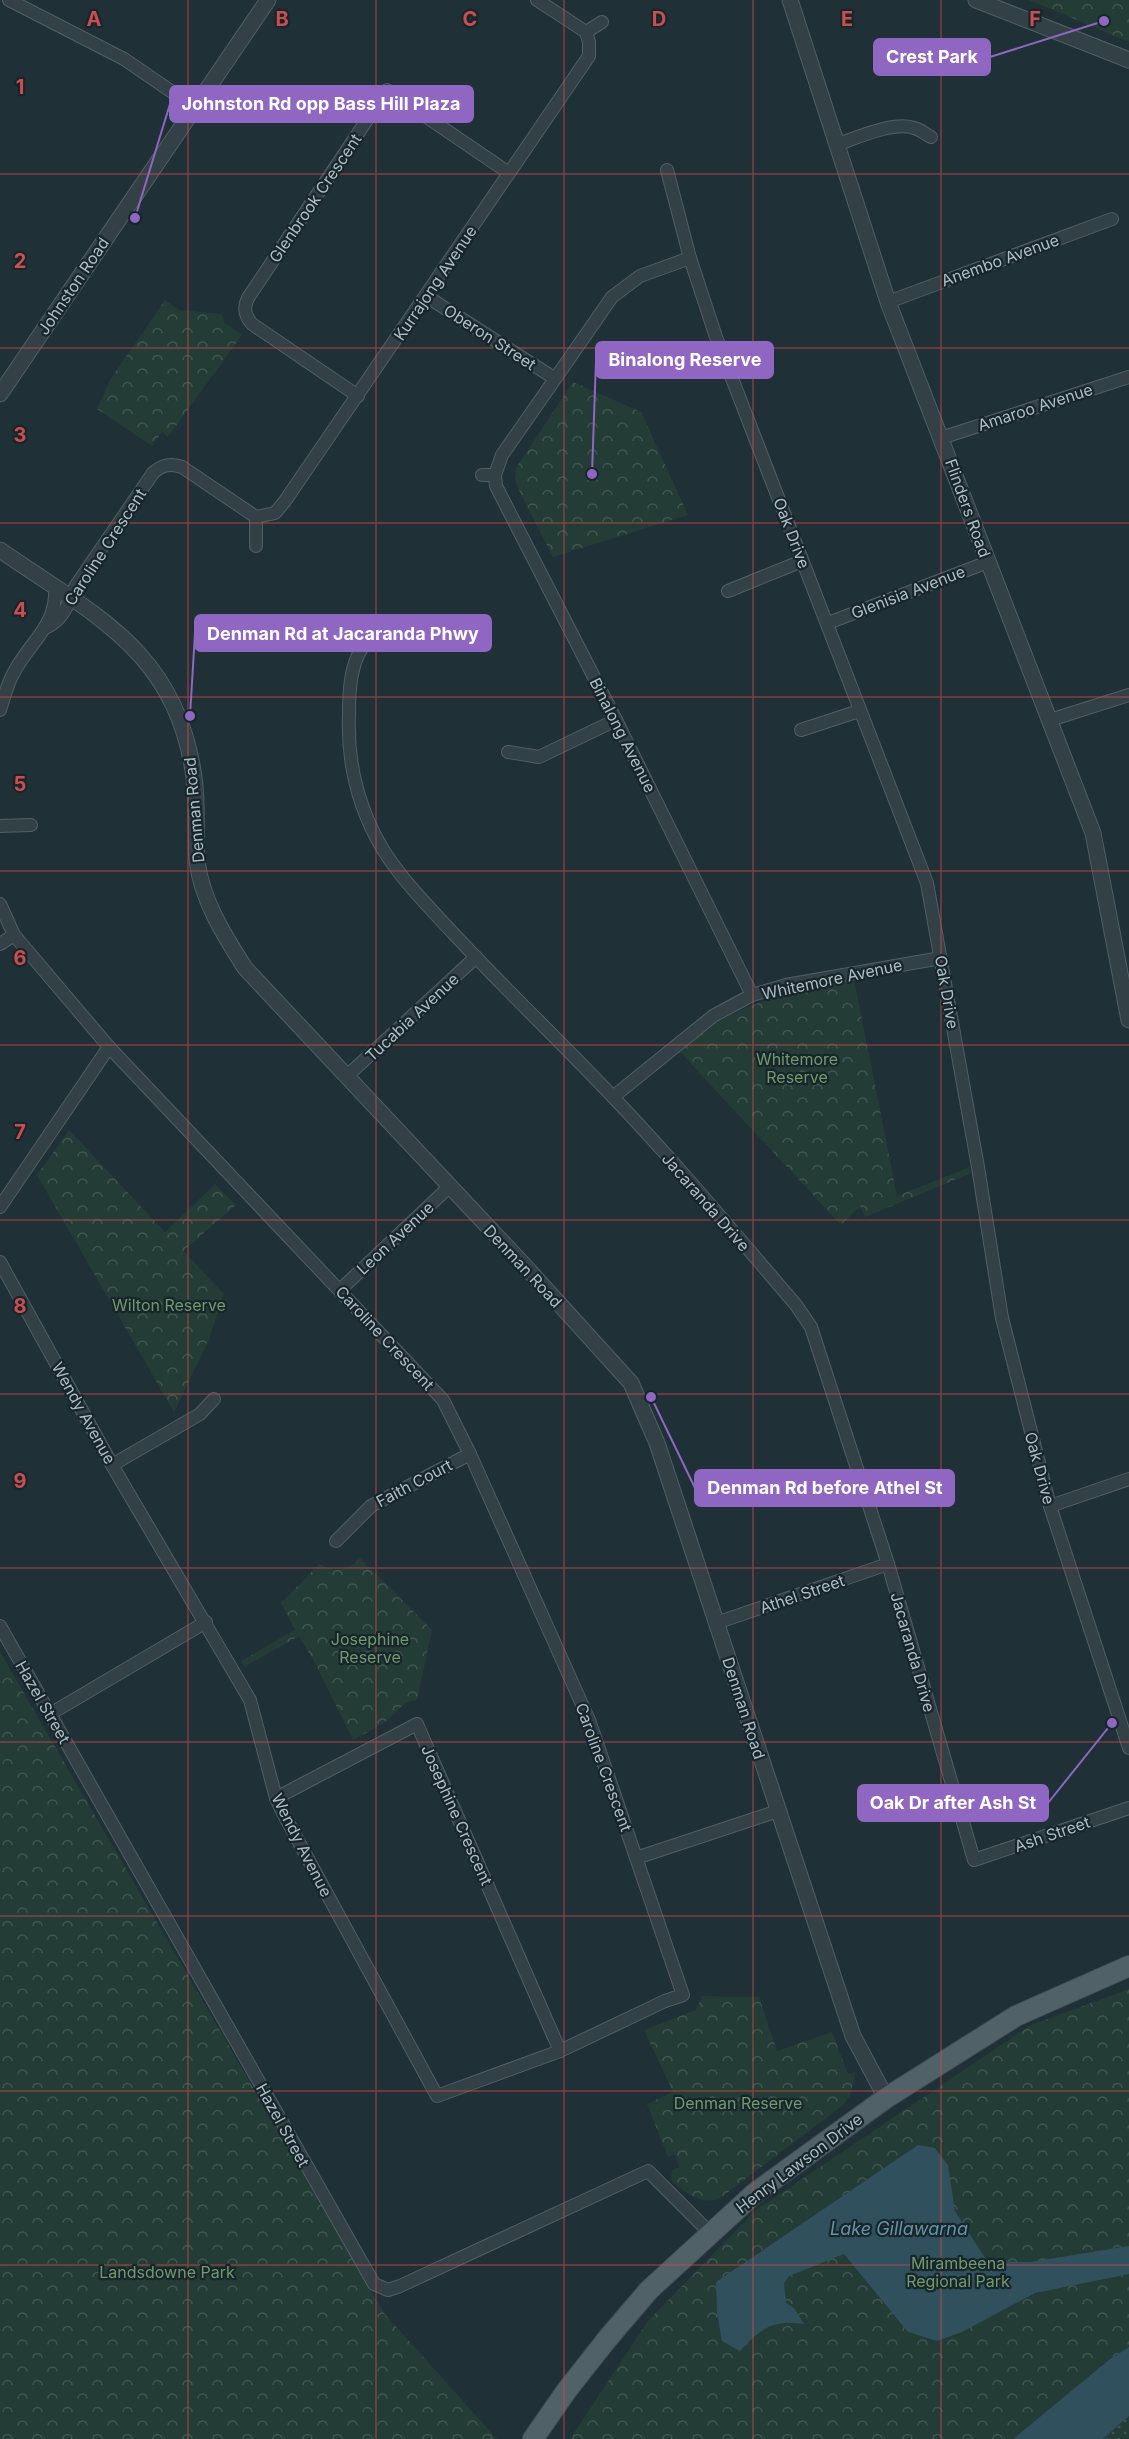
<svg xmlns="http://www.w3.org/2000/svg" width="1129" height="2439" viewBox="0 0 1129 2439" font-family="Inter,sans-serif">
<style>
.grass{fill:url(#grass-dots)}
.park{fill:url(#park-crowns)}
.water{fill:#30505d}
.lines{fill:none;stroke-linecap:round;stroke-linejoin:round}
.minor-casing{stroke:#505f65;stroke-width:14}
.tertiary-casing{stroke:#505f65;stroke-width:17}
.primary-casing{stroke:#3f4d54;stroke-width:22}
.minor{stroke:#334147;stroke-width:12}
.tertiary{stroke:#334147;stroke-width:15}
.primary{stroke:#506168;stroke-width:20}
.grid{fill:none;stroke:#cc4d4f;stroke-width:1.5;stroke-opacity:0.55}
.labels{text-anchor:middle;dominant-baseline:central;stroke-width:4.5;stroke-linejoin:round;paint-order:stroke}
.street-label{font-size:16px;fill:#adbdc4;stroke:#18262c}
.park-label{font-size:16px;fill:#709a6c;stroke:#18262c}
.water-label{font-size:18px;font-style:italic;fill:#6493a5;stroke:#18262c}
.grid-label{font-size:20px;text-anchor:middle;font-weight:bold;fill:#cc4d4f;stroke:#18262c;stroke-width:4.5;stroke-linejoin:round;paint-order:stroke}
.leader{fill:none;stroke:#8f66c1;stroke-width:2}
.callout-dot{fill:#8f66c1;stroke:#18262c;stroke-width:2}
.callout{fill:#8f66c1;stroke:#8f66c1;stroke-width:2}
.callout-label{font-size:18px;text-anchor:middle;font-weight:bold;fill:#fff}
</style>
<defs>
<pattern id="grass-dots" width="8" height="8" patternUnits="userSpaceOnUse" patternTransform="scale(1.5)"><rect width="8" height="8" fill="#243c36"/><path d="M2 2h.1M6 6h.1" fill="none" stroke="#415651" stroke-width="1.8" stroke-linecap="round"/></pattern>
<pattern id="park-crowns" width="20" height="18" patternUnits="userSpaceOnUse" patternTransform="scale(1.5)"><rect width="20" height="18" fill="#243c36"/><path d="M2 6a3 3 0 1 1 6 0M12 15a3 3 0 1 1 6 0" fill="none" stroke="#415651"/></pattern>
</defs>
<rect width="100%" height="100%" fill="#1f3037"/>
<polygon class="grass" points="1129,2416 1129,2439 1103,2439"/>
<g class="park">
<polygon points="1029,0 1129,0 1129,42"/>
<polygon points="165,300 179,310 222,314 224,322 242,335 168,437 162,432 152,446 97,409 110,380"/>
<polygon points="573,382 641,412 688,515 553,557 518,488 515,480 516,468"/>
<path d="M854 979 897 1196 970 1167 971 1173 865 1217 860 1206 841 1225 680 1052C727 1003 791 992 854 979Z"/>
<polygon points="69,1130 165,1232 215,1184 236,1205 183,1251 224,1294 209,1339 174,1412 37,1175"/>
<path d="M360 1558 432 1630 417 1700 405 1703 384 1723 353 1740 315 1663 299 1636 244 1667 241 1661 295 1630 281 1603 319 1564C334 1573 349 1571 360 1558Z"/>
<polygon points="0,1652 384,2313 497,2439 0,2439"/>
<polygon points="1129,1989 1129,2347 1110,2359 1013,2439 570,2439 648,2321 756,2210 1031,2025"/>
<path d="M702 1996 759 1997 777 2051 832 2032 848 2074 856 2072 850 2096 842 2106 719 2199C699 2205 686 2193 671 2180L672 2170 679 2167 675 2154 668 2157 647 2104 673 2092 644 2030 696 2010Z"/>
</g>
<g class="water">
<path d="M918 2145 935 2148 948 2165 955 2211 987 2261 1030 2262 1129 2246V2274L1035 2293 962 2332 937 2341 908 2332 844 2254 789 2276 784 2283 786 2303 794 2308 804 2324C771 2320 762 2328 740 2351L722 2341 717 2313 716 2282Z"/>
<polygon points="1129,2347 1129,2416 1103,2439 1013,2439 1110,2359"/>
</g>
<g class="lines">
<defs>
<g id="minor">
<polyline points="9,0 124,59 194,107"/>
<polyline points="586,32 602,22"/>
<path d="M836 145C856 138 893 121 914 128 920 129 925 134 931 137"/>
<polyline points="667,170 690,258 716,337 927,883 978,1167 1002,1318 1050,1506 1129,1748"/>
<polyline points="690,258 640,276 612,297 502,455 495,475 496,486 616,720 752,995"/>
<polyline points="426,296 554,378"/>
<polyline points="888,302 1112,219"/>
<path d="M358 396 252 324C245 316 243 308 248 298L387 90 509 173"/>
<polyline points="941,438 1129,377"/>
<polyline points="482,475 495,475"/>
<polyline points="256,517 256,546"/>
<polyline points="728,591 802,561"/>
<polyline points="828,623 988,562"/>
<path d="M386 626C378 633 368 639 362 648 350 666 349 693 349 714 347 761 358 807 382 848 401 879 427 905 452 932 504 988 560 1041 613 1097 677 1164 736 1235 796 1305L811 1327 888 1564 974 1860 1129 1808"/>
<path d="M47 627C63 620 69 603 75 587L153 473C162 465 170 463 182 467L256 517 275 513 285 501 589 56V42L586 32 537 0"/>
<path d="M0 710C4 698 7 685 13 674 29 642 58 626 55 586"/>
<polyline points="1050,720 1129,695"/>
<polyline points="801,730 859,711"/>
<polyline points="508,752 539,757 616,720"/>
<polyline points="0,826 31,825"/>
<polyline points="0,904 14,935 109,1047 443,1400 470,1454 589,1720 683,1995 665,2001 560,2051 437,2096 283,1813 276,1798 250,1700 112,1465 0,1262"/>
<polyline points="0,944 14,935"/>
<polyline points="347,1076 476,957"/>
<polyline points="613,1097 713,1016 752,995 786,985 941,958"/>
<polyline points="0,1207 109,1047"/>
<polyline points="340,1290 449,1187"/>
<polyline points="112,1465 200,1414 214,1399"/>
<polyline points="1050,1506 1129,1479"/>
<polyline points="336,1541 371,1506 470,1454"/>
<polyline points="716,1623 888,1564"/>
<polyline points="0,1626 374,2284 388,2290 400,2286 648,2171 711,2234"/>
<polyline points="50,1714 206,1622"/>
<polyline points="276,1798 417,1724 560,2051"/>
<polyline points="636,1858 778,1811"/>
</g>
<g id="tertiary">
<polyline points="790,0 888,302 1093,833 1129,1020"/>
<polyline points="976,0 1129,60"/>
<polyline points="0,394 268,0"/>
<path d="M0 550C95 616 176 650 194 777 198 805 195 832 197 860 201 899 224 935 245 968L524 1265 631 1383 657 1443 853 2036 886 2098"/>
</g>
<polyline id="primary" points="533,2439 567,2390 608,2338 649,2290 755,2193 886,2098 1016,2016 1129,1966"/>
</defs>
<use href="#minor" class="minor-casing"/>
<use href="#tertiary" class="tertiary-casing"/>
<use href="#primary" class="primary-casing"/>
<use href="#minor" class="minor"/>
<use href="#tertiary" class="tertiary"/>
<use href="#primary" class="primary"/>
</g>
<path class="grid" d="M188 0V2439M376 0V2439M564 0V2439M753 0V2439M941 0V2439M0 174H1129M0 348H1129M0 523H1129M0 697H1129M0 871H1129M0 1045H1129M0 1220H1129M0 1394H1129M0 1568H1129M0 1742H1129M0 1916H1129M0 2091H1129M0 2265H1129"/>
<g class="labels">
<g class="street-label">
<text transform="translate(315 198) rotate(-56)">Glenbrook Crescent</text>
<text transform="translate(1000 260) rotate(-20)">Anembo Avenue</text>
<text transform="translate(435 283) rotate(-56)">Kurrajong Avenue</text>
<text transform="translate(73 286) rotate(-56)">Johnston Road</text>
<text transform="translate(490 337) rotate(33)">Oberon Street</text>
<text transform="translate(1035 407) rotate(-18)">Amaroo Avenue</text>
<text transform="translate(968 508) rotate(70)">Flinders Road</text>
<text transform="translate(792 533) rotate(69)">Oak Drive</text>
<text transform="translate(105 547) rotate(-57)">Caroline Crescent</text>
<text transform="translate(908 592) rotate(-21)">Glenisia Avenue</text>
<text transform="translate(623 735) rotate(63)">Binalong Avenue</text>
<text transform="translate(194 810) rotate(-95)">Denman Road</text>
<text transform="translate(832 979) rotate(-12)">Whitemore Avenue</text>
<text transform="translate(947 992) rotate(80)">Oak Drive</text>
<text transform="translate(412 1017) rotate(-43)">Tucabia Avenue</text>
<text transform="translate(706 1202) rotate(49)">Jacaranda Drive</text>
<text transform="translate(395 1238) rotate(-43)">Leon Avenue</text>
<text transform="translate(523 1266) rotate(47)">Denman Road</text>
<text transform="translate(385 1338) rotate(47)">Caroline Crescent</text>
<text transform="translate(84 1413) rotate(61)">Wendy Avenue</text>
<text transform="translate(1040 1468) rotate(75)">Oak Drive</text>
<text transform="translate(414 1483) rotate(-28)">Faith Court</text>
<text transform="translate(802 1594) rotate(-19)">Athel Street</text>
<text transform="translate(913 1652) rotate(74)">Jacaranda Drive</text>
<text transform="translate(43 1702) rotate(60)">Hazel Street</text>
<text transform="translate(744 1708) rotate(72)">Denman Road</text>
<text transform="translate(604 1767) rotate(70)">Caroline Crescent</text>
<text transform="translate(457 1815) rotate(66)">Josephine Crescent</text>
<text transform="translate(1052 1834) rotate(-19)">Ash Street</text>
<text transform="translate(302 1845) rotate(63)">Wendy Avenue</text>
<text transform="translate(283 2125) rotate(61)">Hazel Street</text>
<text transform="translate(799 2163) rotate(-37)">Henry Lawson Drive</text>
</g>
<g class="park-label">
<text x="797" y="1059">Whitemore<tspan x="797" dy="18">Reserve</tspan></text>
<text x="169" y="1305">Wilton Reserve</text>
<text x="370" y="1639">Josephine<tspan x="370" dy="18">Reserve</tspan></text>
<text x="738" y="2103">Denman Reserve</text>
<text x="958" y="2263">Mirambeena<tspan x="958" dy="18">Regional Park</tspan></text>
<text x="167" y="2272">Landsdowne Park</text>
</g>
<g class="water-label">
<text x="899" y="2228">Lake Gillawarna</text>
</g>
</g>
<g class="grid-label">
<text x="94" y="26">A</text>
<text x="282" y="26">B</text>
<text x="470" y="26">C</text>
<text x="659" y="26">D</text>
<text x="847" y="26">E</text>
<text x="1035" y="26">F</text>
<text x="20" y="94">1</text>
<text x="20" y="268">2</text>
<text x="20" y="442">3</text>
<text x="20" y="617">4</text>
<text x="20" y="791">5</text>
<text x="20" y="965">6</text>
<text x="20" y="1139">7</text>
<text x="20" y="1313">8</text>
<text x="20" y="1488">9</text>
</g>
<path class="leader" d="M1104 21L990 57M135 218L170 104M592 474L596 360M190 716L195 633M651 1397L695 1488M1112 1723L1048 1803"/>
<g class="callout-dot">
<circle cx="1104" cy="21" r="6"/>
<circle cx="135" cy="218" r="6"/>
<circle cx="592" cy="474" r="6"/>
<circle cx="190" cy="716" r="6"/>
<circle cx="651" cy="1397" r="6"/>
<circle cx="1112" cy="1723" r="6"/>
</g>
<g class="callout">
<rect x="874" y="39" width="116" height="36" rx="6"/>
<rect x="170" y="86" width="303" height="36" rx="6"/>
<rect x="596" y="342" width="177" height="36" rx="6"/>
<rect x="195" y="615" width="296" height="36" rx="6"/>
<rect x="695" y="1470" width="259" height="36" rx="6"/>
<rect x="858" y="1785" width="190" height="36" rx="6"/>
</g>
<g class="callout-label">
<text x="932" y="63">Crest Park</text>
<text x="321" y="110">Johnston Rd opp Bass Hill Plaza</text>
<text x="685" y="366">Binalong Reserve</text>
<text x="343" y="640">Denman Rd at Jacaranda Phwy</text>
<text x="825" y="1494">Denman Rd before Athel St</text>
<text x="953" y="1809">Oak Dr after Ash St</text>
</g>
</svg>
